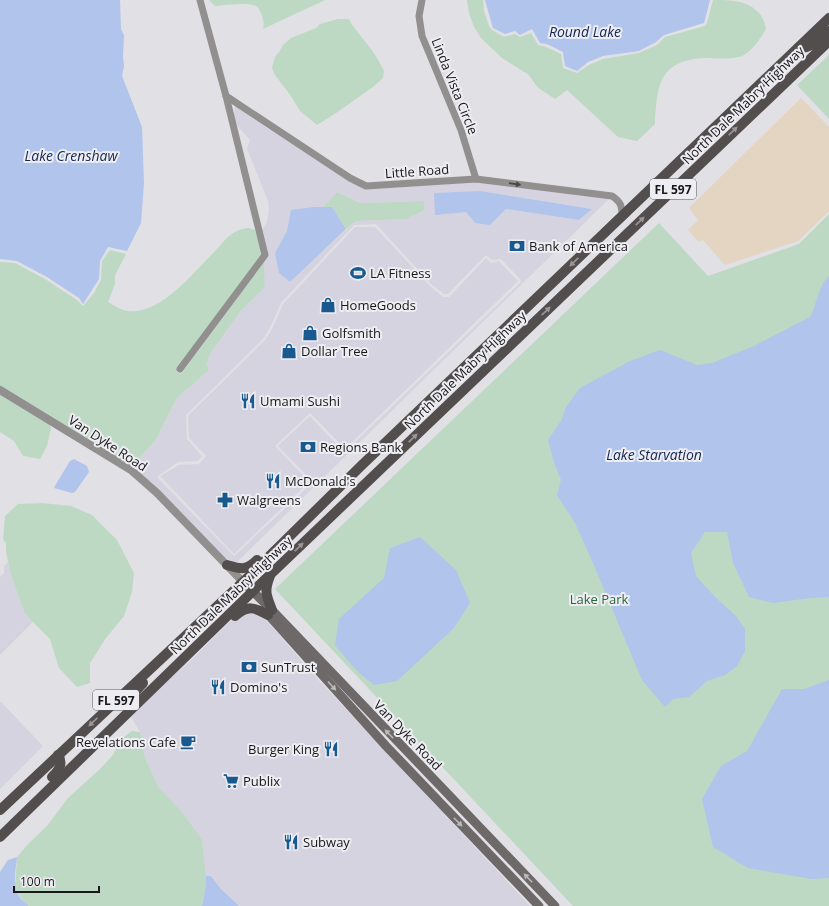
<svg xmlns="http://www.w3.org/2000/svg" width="829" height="906" viewBox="0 0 829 906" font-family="'Open Sans',sans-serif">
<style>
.built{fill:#d6d3e0;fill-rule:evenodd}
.industrial{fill:#e4d4c2}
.green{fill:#bdd9c3}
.water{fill:#b0c4ec}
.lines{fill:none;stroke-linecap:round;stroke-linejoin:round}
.minor{stroke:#928f8f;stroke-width:7}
.tertiary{stroke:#928f8f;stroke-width:8}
.secondary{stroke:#6d6969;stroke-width:9}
.primary{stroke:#534e4e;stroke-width:10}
.oneway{fill:#999698}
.oneway2{fill:#494849}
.oneway3{fill:#bab8bb}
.labels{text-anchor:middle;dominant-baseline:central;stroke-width:4;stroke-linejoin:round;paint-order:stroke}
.shield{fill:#eeedf2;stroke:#58585b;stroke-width:1}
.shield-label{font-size:12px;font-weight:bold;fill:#18181a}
.street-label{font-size:13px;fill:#18181a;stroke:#eeedf2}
.poi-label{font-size:13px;fill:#18181a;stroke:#eeedf2;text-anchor:start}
.park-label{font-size:13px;fill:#2a653d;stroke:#eeedf2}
.water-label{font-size:14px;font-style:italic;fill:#122555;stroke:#eeedf2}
</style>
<rect width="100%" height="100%" fill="#e1e0e5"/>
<g class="built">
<path d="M235 106 262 124 265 127 282 137 364 189 388 188 477 182 609 199 235 564 229 563 132 467 157 438 177 398 209 370 207 364 210 354 240 312 265 287 262 230 267 222 269 209 268 201 247 149 250 140 239 128 235 122 234 117ZM480 191 592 209 579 220 506 209 475 223 466 212ZM337 192 360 203 423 201 421 213 412 214 408 219 356 221 317 256 290 282 275 253 287 231 314 207H324ZM376 224 431 284 444 294H448L485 256H487L492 260 501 259 520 279 521 282 346 451H343L310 416 278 446 311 480 312 483 234 556 158 478V476L178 462 198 461 202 456 187 439 186 415 263 339 270 328 281 303 354 225Z"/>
<polygon points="355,227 375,227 430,286 443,297 449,297 486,258 491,263 499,261 518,281 345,449 310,413 275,446 309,482 234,554 160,476 179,465 199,464 206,456 189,438 188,416 265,340 272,329 283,304"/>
<polygon points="8,562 11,575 25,614 33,622 0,655 0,577 4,573 4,566"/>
<polygon points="248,611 262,615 312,673 530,906 239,906 221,889 211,876 206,876 202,839 181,811 159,788 145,758 140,732 129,714 187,664 236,616"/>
<polygon points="0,701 43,746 0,789"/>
</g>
<polygon class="industrial" points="801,98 829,127 829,211 798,241 725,265 703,240 699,242 688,230 698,220 689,208"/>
<g class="green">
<path d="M209 0H325L263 29C264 25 264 21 262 16 261 13 259 8 256 6 246 2 226 5 215 6Z"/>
<path d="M467 0H483L484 11 489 26 492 30 504 37 515 34 520 37 531 33 538 45 546 47 561 54 563 68 577 73 589 65 603 59 639 53 657 45 665 37 705 26 707 23 713 0C731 0 748 0 760 14 763 18 765 24 766 29 761 37 754 49 744 55 737 59 720 59 711 58 661 58 657 81 655 124L637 141 618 137 567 90 555 99 537 87 529 75 502 58 481 38 474 27 469 13Z"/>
<path d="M338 19H349C350 24 367 43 371 49 376 56 380 63 384 71L383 78 373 87 336 113 317 125 300 111 291 96 275 75 272 68 275 57 279 52 283 45 291 38 316 28 320 24Z"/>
<polygon points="829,55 829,119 797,85"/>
<path d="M337 192 360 203 424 201V210C419 215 413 213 408 219L356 221 346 229 332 207H324Z"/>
<polygon points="829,214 829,906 573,906 275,589 659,223 708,276 799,244"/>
<path d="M248 228 255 230 262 255 176 371 181 374 264 262 265 287 240 312 210 354 207 364 209 370 177 398 157 438 132 467 0 387V262L15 263 45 279 77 300 83 306 94 293 101 280 102 261 110 250 126 254 115 275V284L108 302C114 305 122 311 128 311 161 315 195 271 216 250 227 238 232 230 248 228Z"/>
<polygon points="0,394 50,425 51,428 47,446 40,459 23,456 14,441 0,432"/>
<polygon points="42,503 71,506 92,515 117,540 134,573 132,592 124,616 106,638 90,663 90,683 77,687 59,668 50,639 25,614 11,575 6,552 6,543 3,539 5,516 18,504"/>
<polygon points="132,731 140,732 145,758 159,788 181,811 202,839 206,876 205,891 202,906 29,906 24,902 15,888 17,857 28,844 47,826 68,798 100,769 113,755 120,740"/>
</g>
<g class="water">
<polygon points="0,0 120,0 121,29 124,35 123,56 124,66 122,76 142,127 144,183 141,223 127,251 108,247 100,261 99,279 83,304 79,298 47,277 17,261 0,259"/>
<polygon points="485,0 710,0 704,23 664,35 656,42 639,51 603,56 588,62 577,71 565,66 563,52 547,44 540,43 532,29 520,35 515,31 505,34 493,28 492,25"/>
<polygon points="480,191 592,209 579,220 506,209 490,225 475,223 466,212 435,215 434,193"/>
<polygon points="314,207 332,207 346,229 290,282 279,273 275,253 287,231 291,210"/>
<path d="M829 276V597L810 598 773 603 749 597 733 563 727 532H705L691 553 696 576 715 597 736 616 745 629V651L737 666 725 675 707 681 689 697 673 699 665 707 642 680 593 563 575 523 557 495 561 480 554 462 548 440 562 419 566 407 580 388 630 361 660 350 697 365 712 363 754 346 810 317C817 304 818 286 829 276Z"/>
<polygon points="74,459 87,466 89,472 75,492 72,493 54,488 56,484 70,461"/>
<polygon points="420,537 456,570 470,603 454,628 397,681 374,685 356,670 335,645 339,619 384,578 390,548"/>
<polygon points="829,680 829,878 812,879 748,868 713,847 702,799 721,766 747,751 782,689 804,689"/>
<path d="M17 857C15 877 10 892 29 906H0V872L8 860Z"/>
<polygon points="206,876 211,876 221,889 239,906 202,906 205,891"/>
</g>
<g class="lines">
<g class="minor">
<path d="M200 0 226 96 350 178 366 186 476 179 612 196C621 202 622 206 622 216"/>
<polyline points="422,0 419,16 422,36 461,130 476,179"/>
<polyline points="180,369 265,255 226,96"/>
</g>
<polyline class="tertiary" points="0,390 131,470 157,493 243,582"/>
<g class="secondary">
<polyline points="243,582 272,610 555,906"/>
<polyline points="264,610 386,746 539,906"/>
</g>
<g class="primary">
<path d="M798 48C812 48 819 40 829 31"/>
<path d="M227 565C241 569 246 571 257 560"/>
<path d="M270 576C264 591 266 595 272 610"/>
<path d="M235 616C248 605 254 607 268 615"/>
<polyline points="131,709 130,697 143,683"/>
<path d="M52 777C58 771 64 764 58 755"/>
<polyline points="0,810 243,582 363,464 829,18"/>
<polyline points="0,837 253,591 829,41"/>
</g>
</g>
<defs><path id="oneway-solid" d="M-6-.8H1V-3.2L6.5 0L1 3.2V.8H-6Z"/></defs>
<g class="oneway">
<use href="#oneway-solid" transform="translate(733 131) rotate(-44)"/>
<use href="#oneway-solid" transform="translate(640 221) rotate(-44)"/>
<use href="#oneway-solid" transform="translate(574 262) rotate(136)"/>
<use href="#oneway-solid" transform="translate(546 311) rotate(-44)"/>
<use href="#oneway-solid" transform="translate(413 438) rotate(-44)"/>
<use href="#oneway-solid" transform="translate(299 547) rotate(-44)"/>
<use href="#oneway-solid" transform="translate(93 722) rotate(137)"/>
</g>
<use class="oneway2" href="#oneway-solid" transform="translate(515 184) rotate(8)"/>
<g class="oneway3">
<use href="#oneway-solid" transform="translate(332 686) rotate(48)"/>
<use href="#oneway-solid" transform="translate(389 734) rotate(-134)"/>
<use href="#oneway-solid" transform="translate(458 822) rotate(46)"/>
<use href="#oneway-solid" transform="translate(528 878) rotate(-134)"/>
</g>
<defs>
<symbol id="bank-bare" viewBox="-9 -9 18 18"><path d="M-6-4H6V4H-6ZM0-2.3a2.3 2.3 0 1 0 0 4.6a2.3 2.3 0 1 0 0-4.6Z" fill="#185a90" stroke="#eeedf2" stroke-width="2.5" paint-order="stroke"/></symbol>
<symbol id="stadium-bare" viewBox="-9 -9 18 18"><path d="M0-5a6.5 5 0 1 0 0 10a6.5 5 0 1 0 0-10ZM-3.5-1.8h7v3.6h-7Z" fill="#185a90" stroke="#eeedf2" stroke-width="2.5" paint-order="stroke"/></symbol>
<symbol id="shop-bare" viewBox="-9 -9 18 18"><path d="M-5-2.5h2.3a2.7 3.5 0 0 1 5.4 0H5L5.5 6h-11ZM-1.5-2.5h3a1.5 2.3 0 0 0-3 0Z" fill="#185a90" stroke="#eeedf2" stroke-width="2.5" paint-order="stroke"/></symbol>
<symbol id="restaurant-bare" viewBox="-9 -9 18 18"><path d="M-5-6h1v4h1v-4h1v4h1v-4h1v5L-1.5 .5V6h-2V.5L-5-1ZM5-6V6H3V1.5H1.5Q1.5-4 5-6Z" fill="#185a90" stroke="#eeedf2" stroke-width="2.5" paint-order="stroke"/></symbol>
<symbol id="pharmacy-bare" viewBox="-9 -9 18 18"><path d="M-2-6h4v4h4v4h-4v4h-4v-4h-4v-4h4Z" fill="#185a90" stroke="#eeedf2" stroke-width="2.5" paint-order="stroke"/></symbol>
<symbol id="cafe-bare" viewBox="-9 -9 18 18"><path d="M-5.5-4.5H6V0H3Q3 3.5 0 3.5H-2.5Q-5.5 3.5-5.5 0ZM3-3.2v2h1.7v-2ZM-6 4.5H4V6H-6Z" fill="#185a90" stroke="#eeedf2" stroke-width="2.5" paint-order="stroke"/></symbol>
<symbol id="supermarket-bare" viewBox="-9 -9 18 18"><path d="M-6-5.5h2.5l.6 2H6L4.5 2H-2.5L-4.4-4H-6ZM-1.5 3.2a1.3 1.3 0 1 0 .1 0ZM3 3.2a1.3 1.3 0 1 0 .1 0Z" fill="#185a90" stroke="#eeedf2" stroke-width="2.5" paint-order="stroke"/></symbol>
</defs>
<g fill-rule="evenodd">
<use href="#bank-bare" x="506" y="235" width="22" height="22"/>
<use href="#stadium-bare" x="347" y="262" width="22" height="22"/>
<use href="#shop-bare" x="317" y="294" width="22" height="22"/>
<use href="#shop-bare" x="299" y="322" width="22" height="22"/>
<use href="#shop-bare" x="278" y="340" width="22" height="22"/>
<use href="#restaurant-bare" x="237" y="390" width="22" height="22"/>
<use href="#bank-bare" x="297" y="436" width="22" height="22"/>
<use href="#restaurant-bare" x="262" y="470" width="22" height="22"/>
<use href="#pharmacy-bare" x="214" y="489" width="22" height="22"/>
<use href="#bank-bare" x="238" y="656" width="22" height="22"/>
<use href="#restaurant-bare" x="207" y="676" width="22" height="22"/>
<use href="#cafe-bare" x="177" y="731" width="22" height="22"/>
<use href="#restaurant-bare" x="320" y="738" width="22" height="22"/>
<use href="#supermarket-bare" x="220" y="770" width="22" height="22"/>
<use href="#restaurant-bare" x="280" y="831" width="22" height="22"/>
</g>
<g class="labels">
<g class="shield">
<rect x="650" y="179" width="46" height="20" rx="3"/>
<rect x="93" y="690" width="46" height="20" rx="3"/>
</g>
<g class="shield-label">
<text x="673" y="189">FL 597</text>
<text x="116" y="700">FL 597</text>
</g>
<g class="street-label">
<text transform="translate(455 86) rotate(68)">Linda Vista Circle</text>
<text transform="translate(743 105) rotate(-44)">North Dale Mabry Highway</text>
<text transform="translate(417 171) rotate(-4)">Little Road</text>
<text transform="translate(465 370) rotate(-44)">North Dale Mabry Highway</text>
<text transform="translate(108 443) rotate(33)">Van Dyke Road</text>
<text transform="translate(231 595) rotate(-44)">North Dale Mabry Highway</text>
<text transform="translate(408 735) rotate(46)">Van Dyke Road</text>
</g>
<g class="poi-label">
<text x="529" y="246">Bank of America</text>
<text x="370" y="273">LA Fitness</text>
<text x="340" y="305">HomeGoods</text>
<text x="322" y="333">Golfsmith</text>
<text x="301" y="351">Dollar Tree</text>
<text x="260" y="401">Umami Sushi</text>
<text x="320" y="447">Regions Bank</text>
<text x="285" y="481">McDonald's</text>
<text x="237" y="500">Walgreens</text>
<text x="261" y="667">SunTrust</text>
<text x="230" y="687">Domino's</text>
<text x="176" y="742" text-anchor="end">Revelations Cafe</text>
<text x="319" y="749" text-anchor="end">Burger King</text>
<text x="243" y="781">Publix</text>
<text x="303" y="842">Subway</text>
</g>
<g class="park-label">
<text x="599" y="599">Lake Park</text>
</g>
<g class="water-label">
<text x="585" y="31">Round Lake</text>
<text x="71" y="155">Lake Crenshaw</text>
<text x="654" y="454">Lake Starvation</text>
</g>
</g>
<path d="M14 886v6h85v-6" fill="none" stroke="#18181a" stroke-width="2"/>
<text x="20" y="886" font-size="12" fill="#18181a" stroke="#eeedf2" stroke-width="3" paint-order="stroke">100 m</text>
</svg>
